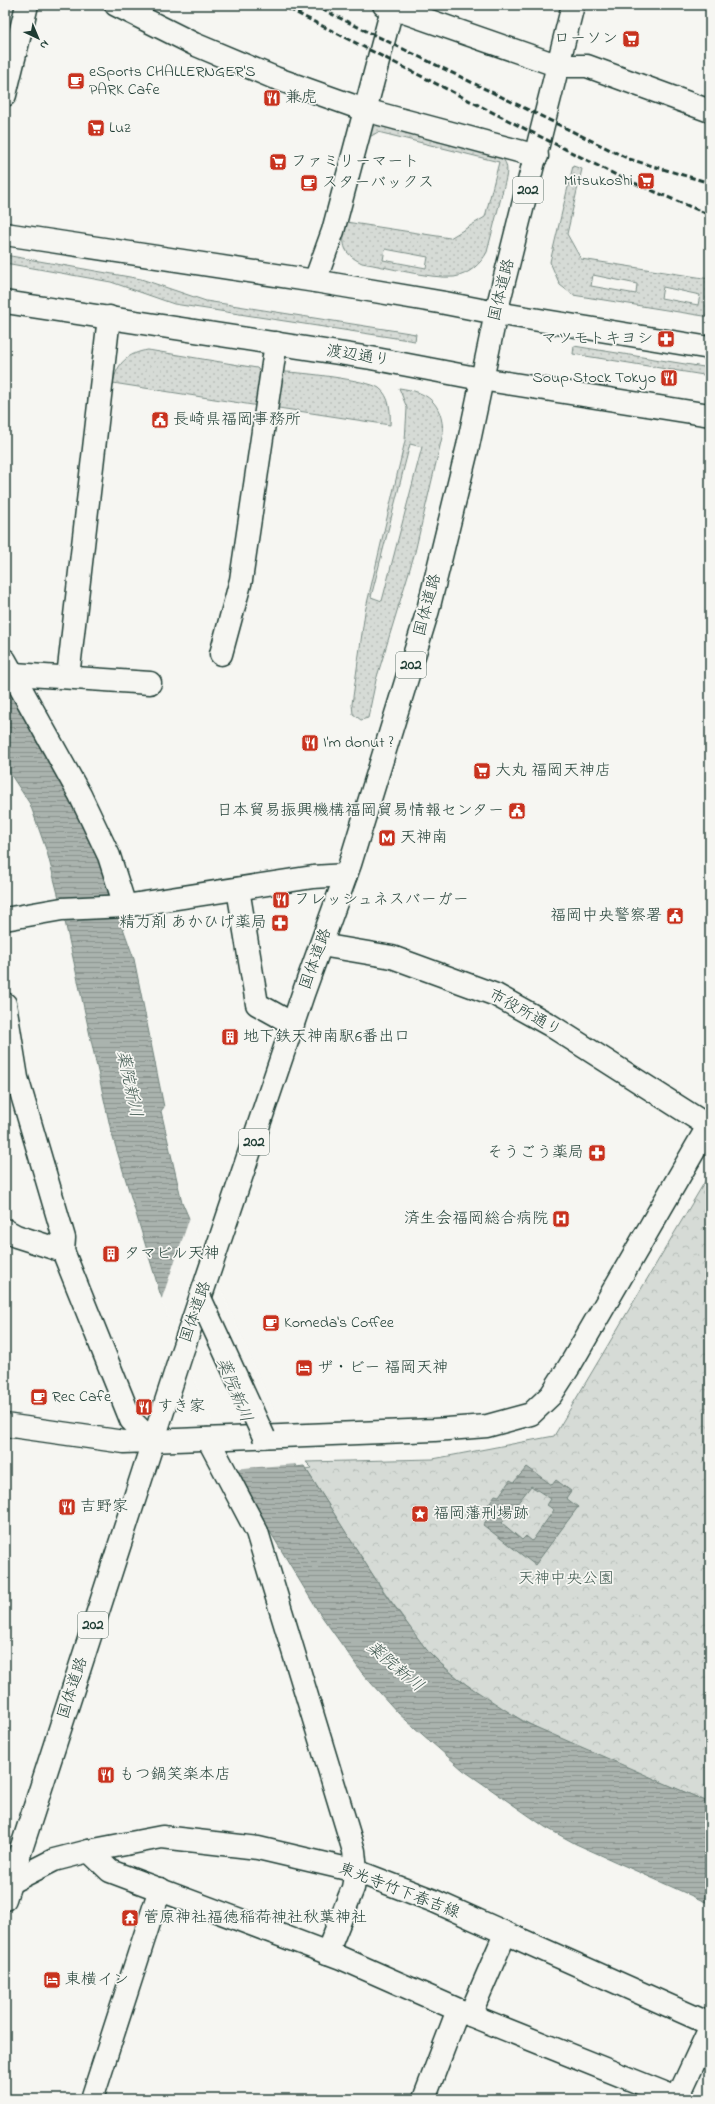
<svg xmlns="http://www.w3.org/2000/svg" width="715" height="2104" viewBox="0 0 715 2104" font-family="'Indie Flower','Klee One',sans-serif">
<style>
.grass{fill:url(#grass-dots);stroke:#7a8c85;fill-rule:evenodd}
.park{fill:url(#park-crowns);stroke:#7a8c85}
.water{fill:url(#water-rules);stroke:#72847d;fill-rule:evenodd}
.pier{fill:#f6f6f2}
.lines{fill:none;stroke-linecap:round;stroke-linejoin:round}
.minor-casing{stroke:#1f3d34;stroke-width:25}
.tertiary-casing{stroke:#1f3d34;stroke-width:25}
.secondary-casing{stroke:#1f3d34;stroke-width:25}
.trunk-casing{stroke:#1f3d34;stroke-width:25}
.minor{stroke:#f6f6f2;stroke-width:22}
.tertiary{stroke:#f6f6f2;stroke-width:22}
.secondary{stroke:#f6f6f2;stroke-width:22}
.trunk{stroke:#f6f6f2;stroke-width:22}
.rail{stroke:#1f3d34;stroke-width:3;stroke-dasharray:6 3;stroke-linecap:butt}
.minor-bridge-casing{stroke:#1f3d34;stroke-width:25;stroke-linecap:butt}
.minor-bridge{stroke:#f6f6f2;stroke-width:22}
.labels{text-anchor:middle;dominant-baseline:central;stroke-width:3.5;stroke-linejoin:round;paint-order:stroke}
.shield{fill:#f6f6f2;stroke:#60746d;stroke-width:1}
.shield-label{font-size:15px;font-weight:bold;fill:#1f3d34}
.poi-label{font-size:16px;fill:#1f3d34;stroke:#f6f6f2;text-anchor:start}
.street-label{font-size:16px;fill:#1f3d34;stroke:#f6f6f2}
.park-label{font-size:16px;fill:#445d54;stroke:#f6f6f2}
.water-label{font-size:17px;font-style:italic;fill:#425a52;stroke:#f6f6f2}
</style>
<defs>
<pattern id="grass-dots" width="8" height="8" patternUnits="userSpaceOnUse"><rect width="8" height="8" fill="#d6dbd6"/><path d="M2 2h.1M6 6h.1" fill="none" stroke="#b7bdb8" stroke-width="1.8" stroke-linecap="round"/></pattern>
<pattern id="park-crowns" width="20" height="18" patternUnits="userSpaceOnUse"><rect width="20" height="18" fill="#d6dbd6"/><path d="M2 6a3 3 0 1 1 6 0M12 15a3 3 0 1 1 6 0" fill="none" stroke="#b7bdb8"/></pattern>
<pattern id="water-rules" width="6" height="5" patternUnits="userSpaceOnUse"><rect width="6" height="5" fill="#aab3ae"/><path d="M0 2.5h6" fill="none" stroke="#8a938e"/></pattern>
</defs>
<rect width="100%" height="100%" fill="#f6f6f2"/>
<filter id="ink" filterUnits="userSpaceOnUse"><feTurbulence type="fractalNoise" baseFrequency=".025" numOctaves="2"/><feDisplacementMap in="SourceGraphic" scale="8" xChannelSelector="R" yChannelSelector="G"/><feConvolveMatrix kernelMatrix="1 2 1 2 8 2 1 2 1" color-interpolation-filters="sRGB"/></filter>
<g filter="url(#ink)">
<g class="grass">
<path d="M377 122 499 155C507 162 508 167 506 178L487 252C481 264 468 275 454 277 430 279 387 267 362 263 341 253 342 243 346 222L450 238 485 217 499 162 378 132 368 138 370 127ZM385 249 428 257 426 268 383 260Z"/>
<path d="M573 166 582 169 567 234 581 259 710 279V317L573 295 560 285 550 262ZM593 275 637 284 636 294 591 286ZM663 287 700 295 698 305 661 298Z"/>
<polygon points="5,255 141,279 206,301 416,334 415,341 174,304 111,282 5,263"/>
<polygon points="574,346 710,368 710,376 573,354"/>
<path d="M148 350 257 368 261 372 259 406 113 383C117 363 128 353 148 350Z"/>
<path d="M284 372C300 372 367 380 379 388 390 396 391 413 390 425L272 407 277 377Z"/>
<path d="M399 388C428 392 442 402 443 433L415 552 376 680 368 718 361 720 353 714 352 704 365 612 405 441 407 408ZM410 444 422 447 382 601 371 597Z"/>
</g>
<path class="park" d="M707 1178 710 1180V1803C614 1760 502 1728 427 1650 418 1640 410 1628 402 1616 367 1570 338 1519 306 1469L312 1468 306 1462 433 1459 554 1436Z"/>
<g class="water">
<polygon points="5,676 74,796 111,887 118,914 134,959 164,1107 161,1111 182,1202 296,1467 304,1466 383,1591 426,1649 445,1668 467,1685 524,1722 710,1803 710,1904 576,1844 545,1827 463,1770 398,1713 362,1673 318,1611 234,1472 160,1293 111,1131 64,917 47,852 30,804 5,766"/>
<path d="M527 1467 552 1485 556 1480 571 1491 566 1498 578 1507 535 1565 483 1525 491 1514 485 1509 495 1495 499 1496 510 1480 514 1482ZM531 1486 551 1499 547 1505 554 1510 532 1541 526 1536 522 1540 502 1523Z"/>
</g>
<polygon class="pier" points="190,1217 297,1464 231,1469 161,1301"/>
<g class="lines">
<defs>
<g id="minor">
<polyline points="116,5 194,44 275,78 365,110 537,156"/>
<polyline points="384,5 559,66 587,66 710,111"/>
<polyline points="5,95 27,5"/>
<polyline points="315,281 333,231 393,5"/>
<polyline points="221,654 241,580 276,343"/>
<polyline points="5,660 80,795 109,856 125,906"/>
<polyline points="14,674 150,683"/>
<polyline points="68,677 109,317"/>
<polyline points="238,889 257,1004 293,1024"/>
<polyline points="5,919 62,909 125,906 313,877 346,875"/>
<polyline points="5,1004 17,1078 64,1238 63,1251 131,1420 152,1441"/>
<polyline points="5,1230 16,1236 63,1251"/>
<polyline points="208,1439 257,1532 354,1851 356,1871 353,1888 327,1953"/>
<polyline points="89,1851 110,1871 341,1958 470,2015 677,2098"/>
<polyline points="470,2015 505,1934"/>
<polyline points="92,2099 160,1889"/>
<polyline points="424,2099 458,2010"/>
<polyline points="677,2099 710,2028"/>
</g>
<g id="tertiary">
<polyline points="321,945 392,957 496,995 550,1025 710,1127"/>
<polyline points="5,1425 124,1442 434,1430 487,1426 531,1414 551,1395 569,1367 710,1123"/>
</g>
<g id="secondary">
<polyline points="5,234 315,281 445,303 496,313 710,348"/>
<polyline points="5,302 371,358 481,379 710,415"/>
<polyline points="5,1885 54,1860 89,1851 162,1837 258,1848 356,1871 434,1901 710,2024"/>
</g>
<polyline id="trunk" points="5,1899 182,1352 303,994 350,864 428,610 468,446 496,313 573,5"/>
</defs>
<use href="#minor" class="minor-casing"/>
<use href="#tertiary" class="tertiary-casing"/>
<use href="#secondary" class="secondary-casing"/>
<use href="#trunk" class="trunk-casing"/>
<use href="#minor" class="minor"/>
<use href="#tertiary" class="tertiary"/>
<use href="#secondary" class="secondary"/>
<use href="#trunk" class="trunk"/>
<g class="rail">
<polyline points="281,5 620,177 710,215"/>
<polyline points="313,5 629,159 710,183"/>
</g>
<defs>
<polyline id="minor-bridge" points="200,1298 264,1437"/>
</defs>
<use href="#minor-bridge" class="minor-bridge-casing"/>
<use href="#minor-bridge" class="minor-bridge"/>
</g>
</g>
<defs>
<symbol id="supermarket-square" viewBox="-11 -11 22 22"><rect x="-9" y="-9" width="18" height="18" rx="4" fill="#c8321e" stroke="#f6f6f2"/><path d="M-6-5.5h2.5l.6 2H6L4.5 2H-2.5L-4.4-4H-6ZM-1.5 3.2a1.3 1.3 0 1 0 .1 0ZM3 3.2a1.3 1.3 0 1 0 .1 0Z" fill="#fff"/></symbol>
<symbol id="cafe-square" viewBox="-11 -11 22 22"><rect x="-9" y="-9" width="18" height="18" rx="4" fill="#c8321e" stroke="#f6f6f2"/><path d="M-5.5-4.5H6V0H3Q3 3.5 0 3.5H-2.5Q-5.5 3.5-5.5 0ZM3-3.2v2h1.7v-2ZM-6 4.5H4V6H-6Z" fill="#fff"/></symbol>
<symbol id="restaurant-square" viewBox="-11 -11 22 22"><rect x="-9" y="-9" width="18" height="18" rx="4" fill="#c8321e" stroke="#f6f6f2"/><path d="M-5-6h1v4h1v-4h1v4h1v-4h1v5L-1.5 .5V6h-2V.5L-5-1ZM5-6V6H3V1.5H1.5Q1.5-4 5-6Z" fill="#fff"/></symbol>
<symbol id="pharmacy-square" viewBox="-11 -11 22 22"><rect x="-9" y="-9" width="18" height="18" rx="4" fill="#c8321e" stroke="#f6f6f2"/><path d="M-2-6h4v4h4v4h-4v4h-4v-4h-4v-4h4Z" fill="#fff"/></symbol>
<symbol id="civic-square" viewBox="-11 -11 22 22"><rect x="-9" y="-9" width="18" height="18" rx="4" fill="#c8321e" stroke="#f6f6f2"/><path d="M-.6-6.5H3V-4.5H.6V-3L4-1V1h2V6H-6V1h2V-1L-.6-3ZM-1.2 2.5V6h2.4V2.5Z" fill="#fff"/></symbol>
<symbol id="metro-square" viewBox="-11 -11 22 22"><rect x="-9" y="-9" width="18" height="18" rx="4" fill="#c8321e" stroke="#f6f6f2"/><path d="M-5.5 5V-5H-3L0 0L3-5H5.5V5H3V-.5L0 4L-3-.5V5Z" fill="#fff"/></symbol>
<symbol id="building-square" viewBox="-11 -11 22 22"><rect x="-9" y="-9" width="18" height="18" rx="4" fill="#c8321e" stroke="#f6f6f2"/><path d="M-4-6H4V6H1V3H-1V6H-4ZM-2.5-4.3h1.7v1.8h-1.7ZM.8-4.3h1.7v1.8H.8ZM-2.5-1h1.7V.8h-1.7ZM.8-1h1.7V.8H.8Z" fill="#fff"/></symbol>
<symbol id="hospital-square" viewBox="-11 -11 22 22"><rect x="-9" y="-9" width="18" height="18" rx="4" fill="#c8321e" stroke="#f6f6f2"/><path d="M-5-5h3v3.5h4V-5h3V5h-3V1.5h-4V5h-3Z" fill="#fff"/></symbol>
<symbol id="hotel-square" viewBox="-11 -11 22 22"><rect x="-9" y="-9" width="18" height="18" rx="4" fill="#c8321e" stroke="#f6f6f2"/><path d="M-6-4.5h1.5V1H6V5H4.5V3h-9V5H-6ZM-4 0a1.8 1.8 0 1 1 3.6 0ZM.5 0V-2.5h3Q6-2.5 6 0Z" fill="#fff"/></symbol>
<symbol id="sight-square" viewBox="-11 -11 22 22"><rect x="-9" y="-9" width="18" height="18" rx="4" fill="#c8321e" stroke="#f6f6f2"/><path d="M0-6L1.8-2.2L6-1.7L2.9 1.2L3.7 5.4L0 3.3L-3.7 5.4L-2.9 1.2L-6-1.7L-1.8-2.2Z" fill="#fff"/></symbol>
<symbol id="temple-square" viewBox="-11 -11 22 22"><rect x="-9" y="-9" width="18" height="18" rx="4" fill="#c8321e" stroke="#f6f6f2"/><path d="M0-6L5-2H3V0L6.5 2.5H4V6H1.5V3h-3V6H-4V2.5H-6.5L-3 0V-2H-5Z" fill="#fff"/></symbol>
</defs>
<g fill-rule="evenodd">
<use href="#supermarket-square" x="621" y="29" width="20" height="20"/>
<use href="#cafe-square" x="66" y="71" width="20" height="20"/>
<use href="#restaurant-square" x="262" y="88" width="20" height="20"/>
<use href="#supermarket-square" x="86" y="118" width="20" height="20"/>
<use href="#supermarket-square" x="268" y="152" width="20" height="20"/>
<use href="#supermarket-square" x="636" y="171" width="20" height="20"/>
<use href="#cafe-square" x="299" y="173" width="20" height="20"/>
<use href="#pharmacy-square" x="656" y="329" width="20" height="20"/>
<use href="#restaurant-square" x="659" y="368" width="20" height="20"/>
<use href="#civic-square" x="150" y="410" width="20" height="20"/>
<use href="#restaurant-square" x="300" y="733" width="20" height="20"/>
<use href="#supermarket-square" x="472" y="761" width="20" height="20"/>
<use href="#civic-square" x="507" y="801" width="20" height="20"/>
<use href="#metro-square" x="377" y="828" width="20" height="20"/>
<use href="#restaurant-square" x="271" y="890" width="20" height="20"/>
<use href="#civic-square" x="665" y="906" width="20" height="20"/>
<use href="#pharmacy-square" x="270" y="913" width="20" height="20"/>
<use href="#building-square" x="220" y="1027" width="20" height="20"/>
<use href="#pharmacy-square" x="587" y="1143" width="20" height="20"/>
<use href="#hospital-square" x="551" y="1209" width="20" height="20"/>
<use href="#building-square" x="101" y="1244" width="20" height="20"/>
<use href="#cafe-square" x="261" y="1313" width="20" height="20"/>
<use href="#hotel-square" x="294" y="1358" width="20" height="20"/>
<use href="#cafe-square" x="29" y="1387" width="20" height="20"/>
<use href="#restaurant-square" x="134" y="1397" width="20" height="20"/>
<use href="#restaurant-square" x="57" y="1497" width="20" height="20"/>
<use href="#sight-square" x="410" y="1504" width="20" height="20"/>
<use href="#restaurant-square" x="96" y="1765" width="20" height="20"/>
<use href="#temple-square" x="120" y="1908" width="20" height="20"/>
<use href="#hotel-square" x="42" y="1970" width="20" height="20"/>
</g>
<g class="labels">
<g class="shield">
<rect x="513" y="177" width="30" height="26" rx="3"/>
<rect x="396" y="652" width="30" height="26" rx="3"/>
<rect x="239" y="1129" width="30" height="26" rx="3"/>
<rect x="78" y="1612" width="30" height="26" rx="3"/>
</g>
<g class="shield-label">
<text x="528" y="190">202</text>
<text x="411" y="665">202</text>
<text x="254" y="1142">202</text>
<text x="93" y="1625">202</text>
</g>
<g class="poi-label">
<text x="618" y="39" text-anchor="end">ローソン</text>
<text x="89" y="72">eSports CHALLERNGER'S<tspan x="89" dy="18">PARK Cafe</tspan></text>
<text x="285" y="98">兼虎</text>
<text x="109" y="128">Luz</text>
<text x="291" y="162">ファミリーマート</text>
<text x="633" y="181" text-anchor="end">Mitsukoshi</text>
<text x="322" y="183">スターバックス</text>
<text x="653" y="339" text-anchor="end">マツモトキヨシ</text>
<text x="656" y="378" text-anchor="end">Soup Stock Tokyo</text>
<text x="173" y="420">長崎県福岡事務所</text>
<text x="323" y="743">I'm donut ?</text>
<text x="495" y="771">大丸 福岡天神店</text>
<text x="504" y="811" text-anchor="end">日本貿易振興機構福岡貿易情報センター</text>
<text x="400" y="838">天神南</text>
<text x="294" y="900">フレッシュネスバーガー</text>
<text x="662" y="916" text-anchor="end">福岡中央警察署</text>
<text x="267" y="923" text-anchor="end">精力剤 あかひげ薬局</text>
<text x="243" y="1037">地下鉄天神南駅6番出口</text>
<text x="584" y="1153" text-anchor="end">そうごう薬局</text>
<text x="548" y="1219" text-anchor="end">済生会福岡総合病院</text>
<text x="124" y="1254">タマビル天神</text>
<text x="284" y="1323">Komeda's Coffee</text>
<text x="317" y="1368">ザ・ビー 福岡天神</text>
<text x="52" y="1397">Rec Cafe</text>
<text x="157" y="1407">すき家</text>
<text x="80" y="1507">吉野家</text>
<text x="433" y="1514">福岡藩刑場跡</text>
<text x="119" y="1775">もつ鍋笑楽本店</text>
<text x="143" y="1918">菅原神社福徳稲荷神社秋葉神社</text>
<text x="65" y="1980">東横イン</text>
</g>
<g class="street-label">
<text transform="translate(502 290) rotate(-76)">国体道路</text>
<text transform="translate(358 356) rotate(9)">渡辺通り</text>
<text transform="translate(428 605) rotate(-75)">国体道路</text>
<text transform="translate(316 959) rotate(-70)">国体道路</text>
<text transform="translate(525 1013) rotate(29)">市役所通り</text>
<text transform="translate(196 1312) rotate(-71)">国体道路</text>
<text transform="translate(73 1688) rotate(-72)">国体道路</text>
<text transform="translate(399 1891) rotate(21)">東光寺竹下春吉線</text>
</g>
<g class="park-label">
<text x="566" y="1579">天神中央公園</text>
</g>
<g class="water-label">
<text transform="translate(129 1084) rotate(78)">薬院新川</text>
<text transform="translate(234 1390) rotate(68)">薬院新川</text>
<text transform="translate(395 1667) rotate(40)">薬院新川</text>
</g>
</g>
<rect width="715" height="2104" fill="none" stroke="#f6f6f2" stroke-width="20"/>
<rect x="10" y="10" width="695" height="2084" fill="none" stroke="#1f3d34" stroke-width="1.5" filter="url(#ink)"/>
<g transform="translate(38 38) rotate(136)" stroke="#f6f6f2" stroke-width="3" paint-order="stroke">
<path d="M0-3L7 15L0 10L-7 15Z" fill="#1f3d34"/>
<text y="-6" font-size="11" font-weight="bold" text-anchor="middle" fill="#1f3d34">N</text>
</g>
</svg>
